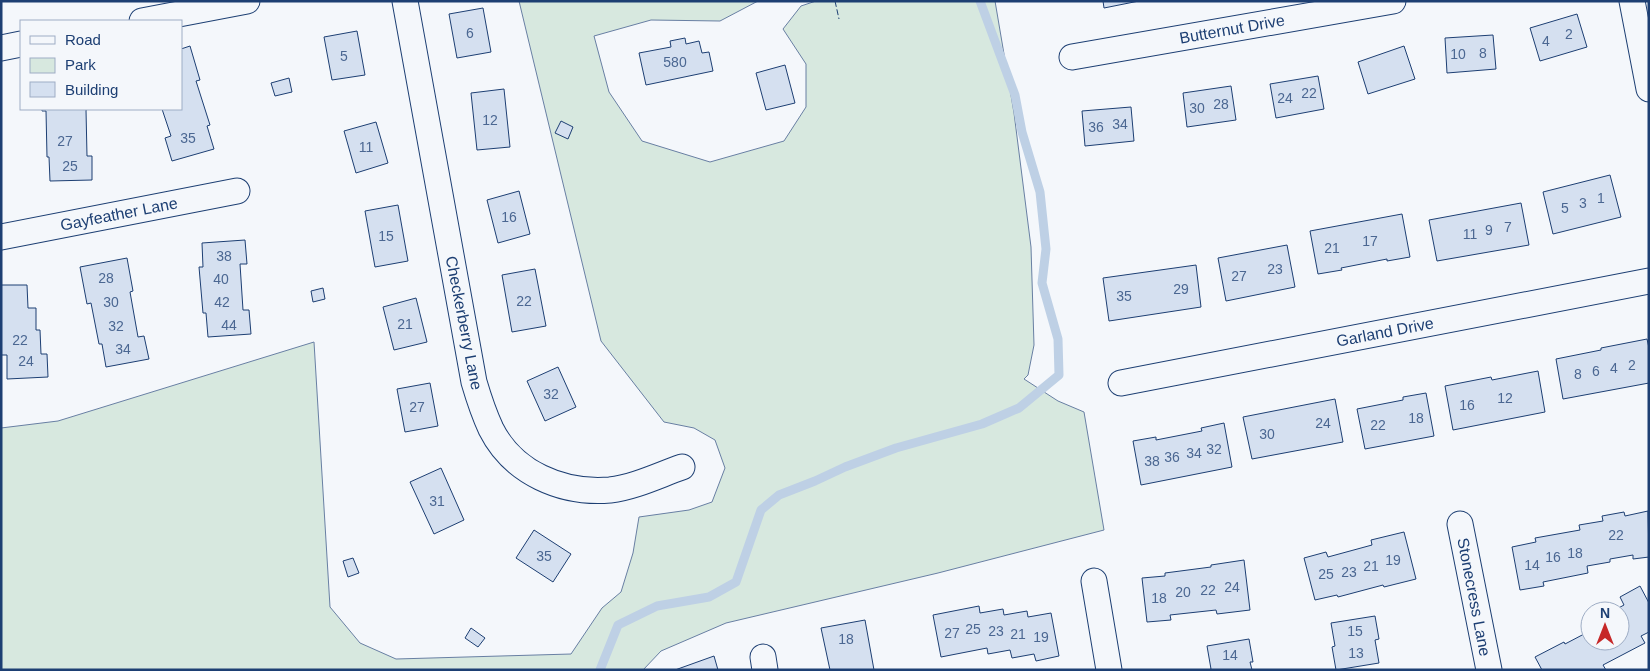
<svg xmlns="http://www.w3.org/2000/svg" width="1650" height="671" viewBox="0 0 1650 671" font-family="Helvetica,sans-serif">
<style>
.green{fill:#d7e8df;stroke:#687fa3}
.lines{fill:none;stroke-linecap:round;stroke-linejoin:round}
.stream{stroke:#bed0e5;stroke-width:9}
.building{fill:#d5e0f0;stroke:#1d3f73}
.minor-casing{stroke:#1d3f73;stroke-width:27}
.minor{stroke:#f4f7fb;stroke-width:25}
.fence{stroke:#1d3f73;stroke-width:1;stroke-dasharray:6 2.5;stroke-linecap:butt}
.labels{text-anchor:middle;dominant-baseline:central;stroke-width:4;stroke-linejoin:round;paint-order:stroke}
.number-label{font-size:14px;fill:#4b6792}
.street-label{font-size:16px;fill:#1d3f73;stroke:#f4f7fb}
</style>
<rect width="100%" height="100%" fill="#f4f7fb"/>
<polygon class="green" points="519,1 758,1 720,21 651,20 594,36 609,92 642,141 710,162 784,141 806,107 806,64 783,29 801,6 816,1 995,1 1014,113 1031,247 1034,345 1028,375 1024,379 1058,401 1084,412 1104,530 938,573 726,623 661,651 643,670 1,670 1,428 58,421 314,342 330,607 360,643 396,659 571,654 602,608 621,592 633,553 639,517 689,510 712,502 725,468 715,440 694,428 664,422 601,341"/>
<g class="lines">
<polyline class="stream" points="600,670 618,625 657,606 709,597 736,582 761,510 779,495 815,481 845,467 896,448 982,424 1019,408 1059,375 1058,339 1042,283 1046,249 1040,192 1022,132 1015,95 980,1"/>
</g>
<g class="building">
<polygon points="1103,1 1139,1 1104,8"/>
<polygon points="483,8 491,52 457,58 449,14"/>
<polygon points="1577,14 1587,47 1540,61 1530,28"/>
<polygon points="357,31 365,75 332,80 324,37"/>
<polygon points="1493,35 1496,69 1447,73 1445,38"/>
<polygon points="685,38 686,44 699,41 702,53 709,52 713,71 646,85 639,53 671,47 670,41"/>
<polygon points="190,46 200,80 196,81 210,125 207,126 214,149 172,161 165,138 171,136 162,109 181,109 181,49"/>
<polygon points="1404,46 1415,79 1368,94 1358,62"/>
<polygon points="785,65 795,103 766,110 756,73"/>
<polygon points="1318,76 1324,109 1276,118 1270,84"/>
<polygon points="289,78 292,92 275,96 271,83"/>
<polygon points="1231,86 1236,120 1187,127 1183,93"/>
<polygon points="504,89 510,147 477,150 471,93"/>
<polygon points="1131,107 1134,141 1085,146 1082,111"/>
<polygon points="42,109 89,109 86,110 87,156 92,156 92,180 50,181 49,157 47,157 46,111 42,111"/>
<polygon points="561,121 573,127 568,139 555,133"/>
<polygon points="376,122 388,163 356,173 344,131"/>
<polygon points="1610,175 1621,217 1553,234 1543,192"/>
<polygon points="519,191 530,234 498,243 487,200"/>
<polygon points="1521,203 1529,245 1437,261 1429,220"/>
<polygon points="398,205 408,261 375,267 365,211"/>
<polygon points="1402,214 1410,257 1387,261 1387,259 1341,268 1342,270 1318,274 1310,231"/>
<polygon points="245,240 247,264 240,264 243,310 249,310 251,334 208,337 206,313 203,313 199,267 203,267 202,243"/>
<polygon points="1287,245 1295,287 1226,301 1218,258"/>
<polygon points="127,258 133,291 130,292 138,337 144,336 149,359 106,367 102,344 99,344 91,303 87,304 80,267"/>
<polygon points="1196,265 1201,307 1109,321 1103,278"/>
<polygon points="535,269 546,326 512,332 502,275"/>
<polygon points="1,285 27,285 28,308 36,308 36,330 40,330 41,354 47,354 48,377 7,379 7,355 1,355"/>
<polygon points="323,288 325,299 313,302 311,291"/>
<polygon points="416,298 427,342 394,350 383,307"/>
<polygon points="1647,339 1649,348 1649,383 1563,399 1556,359 1601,350 1601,348"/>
<polygon points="558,367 576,407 545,421 527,381"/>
<polygon points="1538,371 1545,412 1453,430 1445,386 1491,377 1492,380"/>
<polygon points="430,383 438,426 405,432 397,389"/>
<polygon points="1426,393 1434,436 1365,449 1357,409 1403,400 1403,397"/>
<polygon points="1335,399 1343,442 1252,459 1243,417"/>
<polygon points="1224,423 1232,467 1141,485 1133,441 1156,437 1156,440 1202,431 1201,428"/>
<polygon points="441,468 464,520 434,534 410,482"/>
<polygon points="1648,511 1649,557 1633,559 1633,555 1610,559 1610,562 1587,566 1588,573 1543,582 1544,586 1520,590 1512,547 1536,542 1535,538 1580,530 1579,525 1603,521 1602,516 1624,512 1625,516"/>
<polygon points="534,530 571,554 553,582 516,558"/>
<polygon points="1404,532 1416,579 1384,587 1383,585 1338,597 1337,595 1315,600 1304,558 1326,552 1328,557 1372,545 1371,540"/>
<polygon points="353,558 359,573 348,577 343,561"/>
<polygon points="1244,560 1250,610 1217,614 1216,610 1170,615 1171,620 1147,622 1142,578 1165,576 1165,573 1211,567 1211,565"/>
<polygon points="1640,586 1649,603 1649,632 1641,636 1645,643 1603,665 1606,670 1542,670 1535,657 1564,642 1565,644 1586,633 1583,627 1590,623 1590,641 1620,641 1620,611 1613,611 1624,605 1620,597"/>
<polygon points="979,606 980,613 1003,609 1004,615 1027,611 1028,617 1051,613 1059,656 1036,661 1034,654 1012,658 1010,650 988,654 987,648 941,657 933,615"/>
<polygon points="1375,616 1379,639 1375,640 1379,663 1336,670 1332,647 1335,646 1331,623"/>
<polygon points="865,620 874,670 830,670 821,628"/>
<polygon points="471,628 485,638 478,647 465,638"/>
<polygon points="1249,639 1253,662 1250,662 1252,670 1208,670 1211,669 1207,646"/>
<polygon points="714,656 718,670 675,670"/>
</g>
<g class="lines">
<defs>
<g id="minor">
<path d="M405 1 474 382C479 399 484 414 491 429 513 473 562 494 610 490 635 487 659 475 682 467"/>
<polyline points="1632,1 1649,89"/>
<polyline points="142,21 247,1"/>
<polyline points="1,48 21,44"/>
<polyline points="1072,57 1393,1"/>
<polyline points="1,237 237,191"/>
<polyline points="1121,383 1649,281"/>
<polyline points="1460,524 1489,670"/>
<polyline points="1094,581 1109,670"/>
<polyline points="763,657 765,670"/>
</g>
</defs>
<use href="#minor" class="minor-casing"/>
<use href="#minor" class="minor"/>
<polyline class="fence" points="835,1 839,19"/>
</g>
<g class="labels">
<g class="number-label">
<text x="470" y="33">6</text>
<text x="1569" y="34">2</text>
<text x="1546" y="41">4</text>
<text x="1483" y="53">8</text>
<text x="1458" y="54">10</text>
<text x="344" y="56">5</text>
<text x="675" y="62">580</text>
<text x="1309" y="93">22</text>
<text x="1285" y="98">24</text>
<text x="1221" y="104">28</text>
<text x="1197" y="108">30</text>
<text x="490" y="120">12</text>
<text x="1120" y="124">34</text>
<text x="1096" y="127">36</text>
<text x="188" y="138">35</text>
<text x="65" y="141">27</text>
<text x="366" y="147">11</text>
<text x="70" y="166">25</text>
<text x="1601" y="198">1</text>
<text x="1583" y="203">3</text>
<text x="1565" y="208">5</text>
<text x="509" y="217">16</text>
<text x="1508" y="227">7</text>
<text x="1489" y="230">9</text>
<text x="1470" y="234">11</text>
<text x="386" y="236">15</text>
<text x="1370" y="241">17</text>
<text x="1332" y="248">21</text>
<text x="224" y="256">38</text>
<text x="1275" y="269">23</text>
<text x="1239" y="276">27</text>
<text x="106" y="278">28</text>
<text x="221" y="279">40</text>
<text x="1181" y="289">29</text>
<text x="1124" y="296">35</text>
<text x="524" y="301">22</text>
<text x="111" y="302">30</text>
<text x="222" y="302">42</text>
<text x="405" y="324">21</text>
<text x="229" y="325">44</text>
<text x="116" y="326">32</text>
<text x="20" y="340">22</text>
<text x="123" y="349">34</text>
<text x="26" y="361">24</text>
<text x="1632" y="365">2</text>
<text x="1614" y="368">4</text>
<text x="1596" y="371">6</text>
<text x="1578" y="374">8</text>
<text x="551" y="394">32</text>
<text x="1505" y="398">12</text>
<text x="1467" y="405">16</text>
<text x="417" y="407">27</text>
<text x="1416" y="418">18</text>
<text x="1323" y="423">24</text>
<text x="1378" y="425">22</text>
<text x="1267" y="434">30</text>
<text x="1214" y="449">32</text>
<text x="1194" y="453">34</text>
<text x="1172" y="457">36</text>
<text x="1152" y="461">38</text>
<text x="437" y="501">31</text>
<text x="1616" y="535">22</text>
<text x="1575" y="553">18</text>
<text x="544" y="556">35</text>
<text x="1553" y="557">16</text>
<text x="1393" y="560">19</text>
<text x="1532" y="565">14</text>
<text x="1371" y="566">21</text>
<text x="1349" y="572">23</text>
<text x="1326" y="574">25</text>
<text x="1232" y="587">24</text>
<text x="1208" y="590">22</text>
<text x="1183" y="592">20</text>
<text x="1159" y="598">18</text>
<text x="973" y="629">25</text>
<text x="996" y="631">23</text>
<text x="1355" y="631">15</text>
<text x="952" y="633">27</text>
<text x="1018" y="634">21</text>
<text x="1041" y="637">19</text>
<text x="846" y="639">18</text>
<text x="1356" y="653">13</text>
<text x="1230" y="655">14</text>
</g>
<g class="street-label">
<text transform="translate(1232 29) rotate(-10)">Butternut Drive</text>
<text transform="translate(119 214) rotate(-11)">Gayfeather Lane</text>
<text transform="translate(464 323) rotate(79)">Checkerberry Lane</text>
<text transform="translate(1385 332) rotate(-11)">Garland Drive</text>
<text transform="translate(1474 597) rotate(79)">Stonecress Lane</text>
</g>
</g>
<rect width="1650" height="671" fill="none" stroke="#1d3f73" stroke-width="5"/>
<rect x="20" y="20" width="162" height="90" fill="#f4f7fb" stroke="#9eadc5"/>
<rect x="30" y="36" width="25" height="8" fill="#f4f7fb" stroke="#9eadc5"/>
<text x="65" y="45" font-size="15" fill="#1d3f73">Road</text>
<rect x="30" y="58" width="25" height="15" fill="#d7e8df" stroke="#9eadc5"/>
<text x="65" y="70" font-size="15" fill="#1d3f73">Park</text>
<rect x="30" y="82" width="25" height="15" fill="#d5e0f0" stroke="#9eadc5"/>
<text x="65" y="95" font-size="15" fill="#1d3f73">Building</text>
<g transform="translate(1605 626)"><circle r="24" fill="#f4f7fb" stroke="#9eadc5"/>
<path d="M0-4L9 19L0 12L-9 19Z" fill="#c62828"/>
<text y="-8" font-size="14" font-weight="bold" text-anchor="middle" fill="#1d3f73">N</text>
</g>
</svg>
